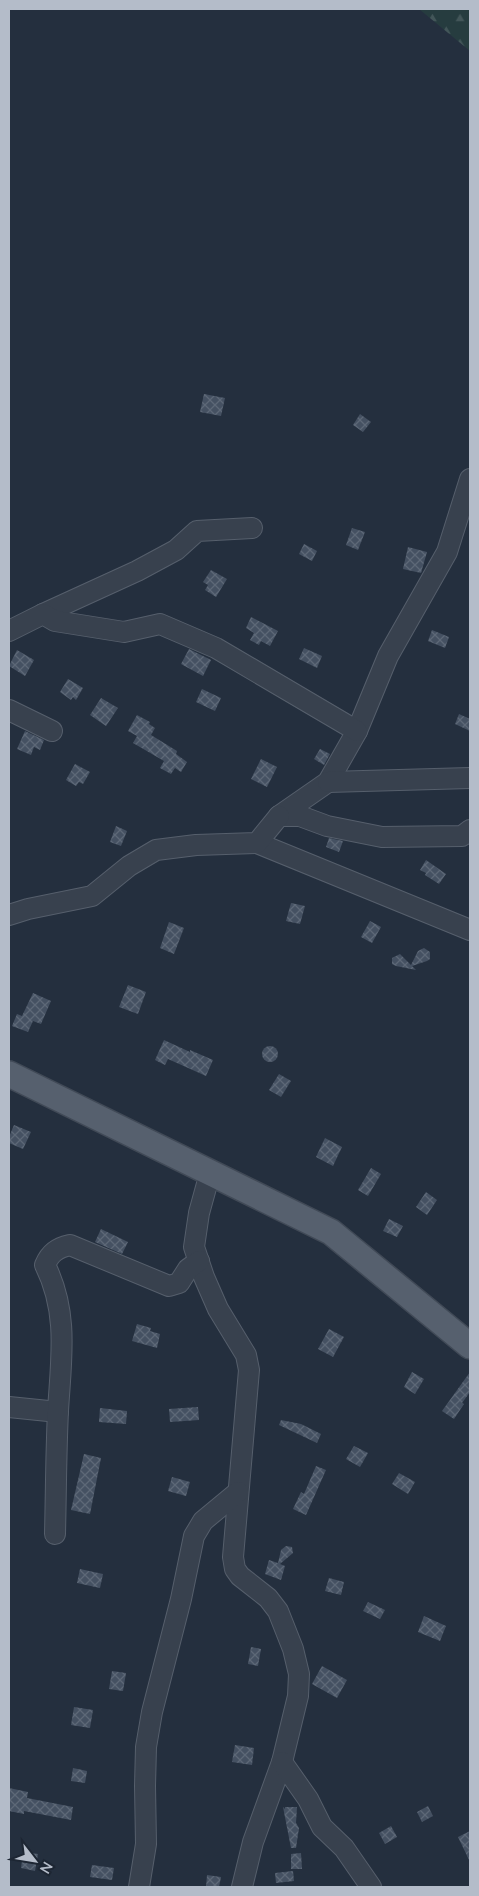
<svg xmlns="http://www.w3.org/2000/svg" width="479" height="1896" viewBox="0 0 479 1896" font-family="Lato,sans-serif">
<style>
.forest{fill:url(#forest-firs)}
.building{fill:url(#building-cross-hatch)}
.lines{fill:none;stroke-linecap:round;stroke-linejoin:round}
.minor-casing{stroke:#565f6c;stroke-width:22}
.major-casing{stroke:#414a57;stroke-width:28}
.minor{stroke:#38414e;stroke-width:20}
.major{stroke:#56606e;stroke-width:25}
</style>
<defs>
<pattern id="forest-firs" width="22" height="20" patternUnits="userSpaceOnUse" patternTransform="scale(1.25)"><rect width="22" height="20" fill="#263c3f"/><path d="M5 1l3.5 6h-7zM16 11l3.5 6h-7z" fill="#435659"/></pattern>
<pattern id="building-cross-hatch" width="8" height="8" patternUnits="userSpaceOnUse" patternTransform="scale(1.25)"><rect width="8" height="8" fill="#455162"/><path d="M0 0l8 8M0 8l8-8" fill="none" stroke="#5d6877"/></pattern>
</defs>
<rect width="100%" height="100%" fill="#242f3e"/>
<polygon class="forest" points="419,9 470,9 470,51"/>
<g class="building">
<polygon points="204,394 225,398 221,416 200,412"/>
<polygon points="360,414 371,422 363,432 353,425"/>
<polygon points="352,528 365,532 358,550 346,545"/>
<polygon points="304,544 317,551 312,561 299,554"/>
<polygon points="408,547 427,552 421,573 403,569"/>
<polygon points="211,570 227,579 216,597 205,590 208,585 203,582"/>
<polygon points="251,617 278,631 270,646 261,641 259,645 250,640 254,633 246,628"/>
<polygon points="432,630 449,637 445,648 428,641"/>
<polygon points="304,648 322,656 317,668 299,659"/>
<polygon points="189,649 211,660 203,676 181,664"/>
<polygon points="17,650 34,660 25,676 9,666"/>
<polygon points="68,679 83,688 76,700 73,697 71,700 60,692"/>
<polygon points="202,689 221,698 215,711 196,702"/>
<polygon points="101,698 118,708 106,726 90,715"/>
<polygon points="459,714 470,719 470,731 455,724"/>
<polygon points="137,715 150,722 149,724 155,728 151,735 177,751 176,754 187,762 181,772 175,768 171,774 160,768 164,761 133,743 137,736 128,731"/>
<polygon points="25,731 44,740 40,750 34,747 31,755 17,749"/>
<polygon points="320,749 330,754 324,765 314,759"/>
<polygon points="261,759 277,767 267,787 251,779"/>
<polygon points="75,764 90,772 83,784 79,782 76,786 66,780"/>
<polygon points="116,826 127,831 121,846 110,842"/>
<polygon points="329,838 343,841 339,852 326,847"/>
<polygon points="426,860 446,874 439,884 425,875 426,873 420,870"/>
<polygon points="291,903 305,906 300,924 286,921"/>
<polygon points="370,921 381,927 372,943 361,937"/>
<polygon points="169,922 184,928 174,954 160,948"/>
<polygon points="424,948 430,952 430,959 427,961 412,966 416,970 396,966 392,964 392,958 400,954 411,965 418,951"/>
<polygon points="128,985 146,992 138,1014 119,1007"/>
<polygon points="33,993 51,1001 41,1024 33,1021 28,1032 12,1026 17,1014 22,1016"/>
<polygon points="164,1040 190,1052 190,1050 213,1060 206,1076 168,1059 165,1065 155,1060"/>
<circle cx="270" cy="1054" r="8"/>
<polygon points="279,1074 291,1081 281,1097 269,1090"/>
<polygon points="14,1125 31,1132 23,1149 9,1143 9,1137"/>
<polygon points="325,1138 342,1147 333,1166 316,1157"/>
<polygon points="371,1168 381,1174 368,1196 358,1190"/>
<polygon points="426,1192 437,1200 427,1215 416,1207"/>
<polygon points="389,1219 403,1226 397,1237 383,1231"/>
<polygon points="101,1229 128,1242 122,1254 95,1242"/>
<polygon points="137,1324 151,1328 150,1331 160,1334 157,1348 132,1341"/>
<polygon points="329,1329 344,1337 333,1357 318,1349"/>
<polygon points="412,1372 424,1379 415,1394 404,1387"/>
<polygon points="470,1372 470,1392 462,1403 464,1404 454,1419 442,1411"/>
<polygon points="198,1407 199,1420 170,1422 169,1409"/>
<polygon points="100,1408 127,1411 126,1424 99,1422"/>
<polygon points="281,1420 301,1424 321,1434 317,1443 279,1425"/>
<polygon points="354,1446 368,1453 360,1467 346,1459"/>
<polygon points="84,1454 101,1458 90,1514 71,1510"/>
<polygon points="316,1466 326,1470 306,1515 293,1509 301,1492 304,1494"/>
<polygon points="399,1473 415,1482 408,1494 392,1484"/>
<polygon points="172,1477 190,1482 186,1496 168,1491"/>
<polygon points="286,1546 292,1547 293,1553 280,1564 285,1566 281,1580 265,1574 269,1560 278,1563 281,1550"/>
<polygon points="80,1569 103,1574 100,1588 77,1583"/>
<polygon points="329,1578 344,1582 341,1595 325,1591"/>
<polygon points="368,1602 385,1610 380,1619 363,1611"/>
<polygon points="424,1616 446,1626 440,1641 418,1632"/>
<polygon points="251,1647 261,1649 258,1666 248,1664"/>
<polygon points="322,1666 347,1680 337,1698 312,1684"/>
<polygon points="112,1671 126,1673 123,1691 109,1689"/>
<polygon points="74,1707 93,1710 90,1728 71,1725"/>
<polygon points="235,1745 254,1748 252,1765 232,1762"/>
<polygon points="73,1768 87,1771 85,1783 71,1781"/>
<polygon points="9,1788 28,1792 27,1798 73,1807 71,1820 24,1811 24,1814 9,1811"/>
<polygon points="428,1806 433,1816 422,1822 417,1812"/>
<polygon points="283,1807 285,1809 285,1807 297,1807 296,1823 299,1828 296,1848 291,1848"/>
<polygon points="391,1826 397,1837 385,1844 379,1833"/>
<polygon points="470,1831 470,1862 458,1837"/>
<polygon points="23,1852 38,1854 35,1871 21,1868"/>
<polygon points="301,1853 302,1869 291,1869 291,1854"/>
<polygon points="92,1865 114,1868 112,1880 90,1877"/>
<polygon points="293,1871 294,1881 276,1883 275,1873"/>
<polygon points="207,1875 221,1877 219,1887 206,1887"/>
</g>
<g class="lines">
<defs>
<g id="minor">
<polyline points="470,479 447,552 388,656 357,731 328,782 279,816 300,816 327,826 382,837 462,836 470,830"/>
<polyline points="43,614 137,571 176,550 197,531 252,528"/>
<polyline points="9,631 43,614 55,621 124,632 160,624 216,648 357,731"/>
<polyline points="9,710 52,731"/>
<polyline points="328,782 470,778"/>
<polyline points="257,843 470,930"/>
<polyline points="9,915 28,909 92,896 129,866 156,850 196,845 257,843 279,816"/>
<polyline points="210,1173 199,1213 194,1247 204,1277 218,1309 246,1355 249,1370 233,1557 235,1569 240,1576 268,1598 278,1611 293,1649 299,1674 298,1696 282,1762 253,1842 242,1887"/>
<polyline points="9,1407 58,1412"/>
<path d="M55 1534C56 1493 56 1452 58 1411 61 1359 69 1313 45 1265 50 1253 57 1248 70 1245L169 1286 179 1283 188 1269 199 1261"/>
<polyline points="282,1762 308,1799 322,1827 344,1848 371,1887"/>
<polyline points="139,1887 146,1844 145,1786 146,1747 152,1712 181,1599 194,1536 203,1521 238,1492"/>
</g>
<polyline id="major" points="9,1074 331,1232 470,1346"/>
</defs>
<use href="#minor" class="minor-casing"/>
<use href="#major" class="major-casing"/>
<use href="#minor" class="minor"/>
<use href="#major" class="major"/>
</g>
<rect width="479" height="1896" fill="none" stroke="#b4bcc9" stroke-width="20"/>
<g transform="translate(35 1861) rotate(121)" stroke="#1d2633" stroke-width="4" paint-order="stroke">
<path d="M0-4L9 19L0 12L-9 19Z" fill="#b4bcc9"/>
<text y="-8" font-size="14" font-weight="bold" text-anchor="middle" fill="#b4bcc9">N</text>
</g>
</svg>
